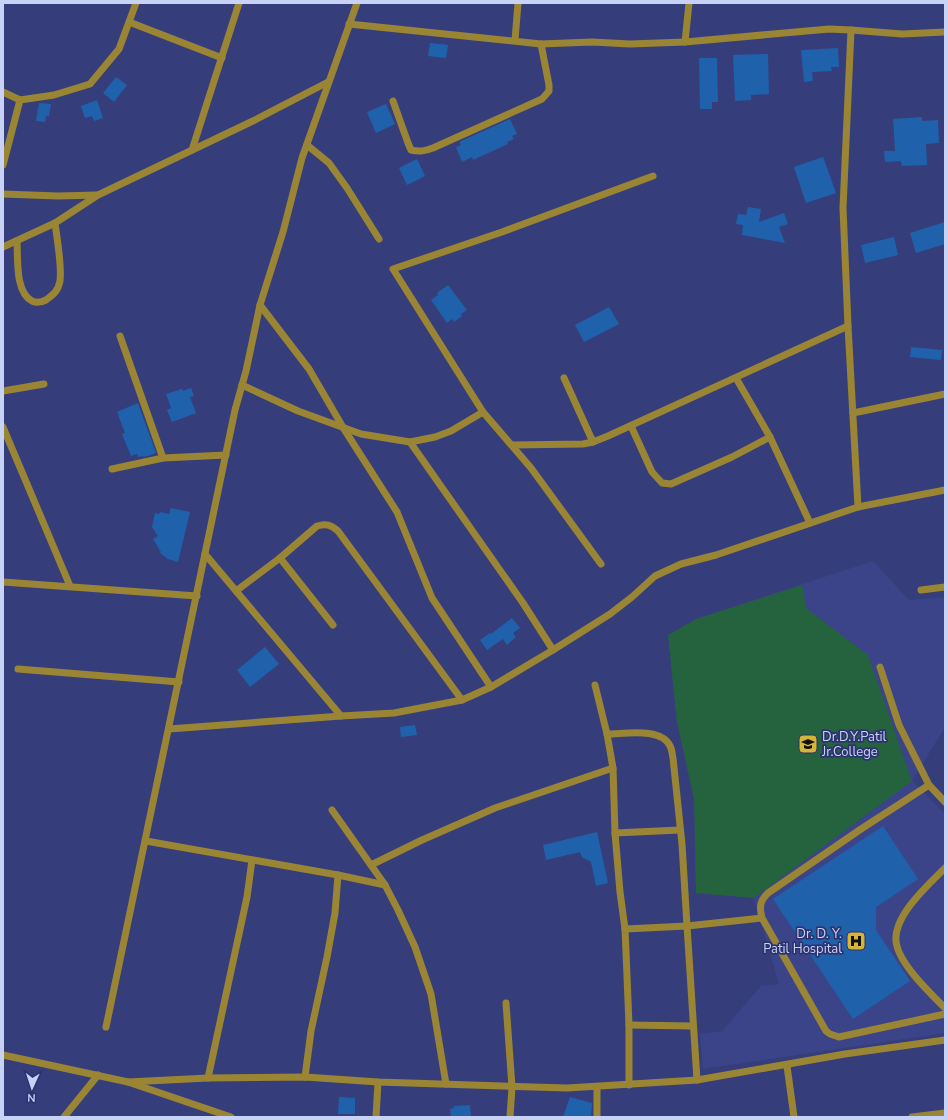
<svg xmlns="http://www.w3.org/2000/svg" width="948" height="1120" viewBox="0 0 948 1120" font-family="'Nunito Sans',sans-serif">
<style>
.built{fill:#3b4489}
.green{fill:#25623e}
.building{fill:#2061ac}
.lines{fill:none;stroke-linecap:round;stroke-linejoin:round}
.minor{stroke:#9a8534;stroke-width:7}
.labels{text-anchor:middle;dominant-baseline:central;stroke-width:3.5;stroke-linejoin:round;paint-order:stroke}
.poi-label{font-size:13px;fill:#c8d1f6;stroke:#2c336f;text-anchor:start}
</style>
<rect width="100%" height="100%" fill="#353e7b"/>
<polygon class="built" points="873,561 909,600 945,597 945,727 912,781 945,814 945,1033 703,1069 700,1034 722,1031 761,986 779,984 754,898 696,893 694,799 677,722 668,635 696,619"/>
<polygon class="green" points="802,585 806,608 868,655 912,781 754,898 696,893 694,799 677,722 668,635 696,619"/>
<g class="building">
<polygon points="430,43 448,45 446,58 428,56"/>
<polygon points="838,48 839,67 831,67 832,71 812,72 813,81 804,82 801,50"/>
<polygon points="768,54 769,94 751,95 751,100 735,101 733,55"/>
<polygon points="699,58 717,58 718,102 712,102 712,109 700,109"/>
<polygon points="116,77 127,85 114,102 103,93"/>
<polygon points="97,100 103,118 94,121 92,116 85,118 81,106"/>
<polygon points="39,103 51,104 49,116 46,116 45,122 36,121"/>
<polygon points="386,104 395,124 376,133 367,112"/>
<polygon points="922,117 922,121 938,120 939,143 926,144 927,165 902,166 901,161 885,162 884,151 895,151 893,119"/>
<polygon points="510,119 517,134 512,136 514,139 507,142 508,144 473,160 472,157 462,162 456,147 461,145 459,142"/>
<polygon points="823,157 836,193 806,203 794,167"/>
<polygon points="417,159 425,176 407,185 399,168"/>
<polygon points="748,207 761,209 759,222 784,213 788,224 779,227 785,243 742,235 743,225 736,224 738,214 746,215"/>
<polygon points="945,222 945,244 916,253 910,233"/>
<polygon points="894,237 898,255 865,263 861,245"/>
<polygon points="448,285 467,310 461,314 462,316 454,322 452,319 447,323 431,300 438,295 437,293"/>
<polygon points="609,307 619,324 584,342 575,325"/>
<polygon points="911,347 942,350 941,360 910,357"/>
<polygon points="191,388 194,396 190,397 191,400 196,413 172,422 167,410 171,408 166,394 182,389 183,391"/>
<polygon points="138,403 156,453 148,456 143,457 142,456 138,457 137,454 131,456 122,434 125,433 117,412"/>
<polygon points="171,508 190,512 178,562 168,559 160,553 161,552 153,539 158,536 152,527 155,513 159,514 160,512 169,514"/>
<polygon points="512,618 520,628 513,633 516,637 507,645 503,639 487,650 480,640 490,633 491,634"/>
<polygon points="265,647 279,664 250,687 237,670"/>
<polygon points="415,725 417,735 401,737 400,727"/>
<polygon points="883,826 918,879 876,907 876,930 910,981 853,1019 773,899"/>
<polygon points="597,832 608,883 596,886 591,862 582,857 580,852 546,860 543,845"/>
<polygon points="339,1097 355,1098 355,1114 338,1114"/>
<polygon points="570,1097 592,1103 591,1117 563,1117"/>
<polygon points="470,1105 471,1117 451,1117 450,1109 454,1108 454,1106"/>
</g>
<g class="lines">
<g class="minor">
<polyline points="129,22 222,58"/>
<polyline points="349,24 541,44 592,42 630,44 685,42 829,29 851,30 902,34 945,32"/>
<polyline points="851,30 843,208 848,326 858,507"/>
<polyline points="515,40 518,3"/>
<polyline points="685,42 689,3"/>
<polyline points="3,92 20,100 54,95 90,84 119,49 136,3"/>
<path d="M393 101 408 143 411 150C420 152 425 151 433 148L542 99 549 91V85L541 44"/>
<polyline points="307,145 329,163 347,188 379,239"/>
<polyline points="192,150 239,3"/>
<polyline points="3,165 20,100"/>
<polyline points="3,194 58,196 97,195"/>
<path d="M17 241C18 259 15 292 32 301 36 303 42 302 46 300 54 294 58 291 60 281 62 265 57 239 55 223"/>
<polyline points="3,247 55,223 98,195 255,120 328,82"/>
<polyline points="260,305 309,369 344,429 397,512 432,598 491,687"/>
<polyline points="120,336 163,458"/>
<polyline points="564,378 593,442"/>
<polyline points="736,378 770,437 810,523"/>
<polyline points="242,385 298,411 361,434 410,442 435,437 451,431 483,412"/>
<polyline points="3,391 44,384"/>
<polyline points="853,413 945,394"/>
<polyline points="631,426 652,472 662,483 671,484 732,457 770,437"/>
<polyline points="3,427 70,586"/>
<polyline points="410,442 523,603 553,650"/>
<polyline points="512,445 583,444 593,442 608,436 848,326"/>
<polyline points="112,469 163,458 226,455"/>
<polyline points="205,554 341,716 394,713 462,700 491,687 553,650 610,614 632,597 655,576 681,564 716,555 858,507 945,490"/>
<polyline points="280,558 333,625"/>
<polyline points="601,564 531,468 483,412 393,269 502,232 653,176"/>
<polyline points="3,582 197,596"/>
<polyline points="921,590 945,587"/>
<path d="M236 591 280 558 317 526C326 523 331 525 338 531L462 700"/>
<polyline points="880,667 899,725 929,785 945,802"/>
<polyline points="18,669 179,682"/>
<polyline points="595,685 607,734 613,768 615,833 620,892 625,929 627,976 629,1025 629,1085"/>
<polyline points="169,729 341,716"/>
<path d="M607 734C625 734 661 727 670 746 672 749 672 754 673 758L682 844 687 926 625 929"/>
<path d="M929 785 861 829 768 893C760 901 759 907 762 918L826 1031 830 1034 839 1037 945 1014"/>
<polyline points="332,810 385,885 398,910 415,947 431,994 446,1084"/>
<polyline points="615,833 680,830"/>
<polyline points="146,841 338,875 385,885"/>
<polyline points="371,865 422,840 495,808 613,768"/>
<path d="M945 868C928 885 894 915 896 941 898 963 930 993 945 1008"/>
<polyline points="506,1003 512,1087 510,1117"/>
<polyline points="629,1025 693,1026"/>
<polyline points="106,1027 235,410 246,371 260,305 283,232 302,158 357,3"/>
<polyline points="3,1055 128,1082 231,1117"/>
<polyline points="787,1066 794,1117"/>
<polyline points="305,1077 311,1031 327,957 335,913 338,875"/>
<polyline points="208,1078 247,897 252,860"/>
<polyline points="697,1080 687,926 762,918"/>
<polyline points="128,1082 208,1078 305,1077 378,1082 567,1088 697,1080 845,1054 945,1040"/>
<polyline points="64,1117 98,1075"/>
<polyline points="376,1117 378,1082"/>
<polyline points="597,1117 597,1087"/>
<polyline points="912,1117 945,1113"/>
</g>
</g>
<defs>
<symbol id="school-square" viewBox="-11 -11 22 22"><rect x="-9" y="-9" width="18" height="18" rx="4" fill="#d5b535" stroke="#2c336f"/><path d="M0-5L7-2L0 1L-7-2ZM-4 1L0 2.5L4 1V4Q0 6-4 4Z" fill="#111"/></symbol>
<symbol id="hospital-square" viewBox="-11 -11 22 22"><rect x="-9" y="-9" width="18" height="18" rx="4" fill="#d5b535" stroke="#2c336f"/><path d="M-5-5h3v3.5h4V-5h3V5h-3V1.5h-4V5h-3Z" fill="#111"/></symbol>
</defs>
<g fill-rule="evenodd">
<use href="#school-square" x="797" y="733" width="22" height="22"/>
<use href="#hospital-square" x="845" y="930" width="22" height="22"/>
</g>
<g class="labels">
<g class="poi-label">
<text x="822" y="737">Dr.D.Y.Patil<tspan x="822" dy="15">Jr.College</tspan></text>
<text x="842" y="934" text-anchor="end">Dr. D. Y.<tspan x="842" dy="15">Patil Hospital</tspan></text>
</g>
</g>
<rect width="948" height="1120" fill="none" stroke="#c8d1f6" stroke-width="8"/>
<g transform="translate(32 1088) rotate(183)" stroke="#2c336f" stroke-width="3" paint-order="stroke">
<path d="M0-3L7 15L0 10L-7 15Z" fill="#c8d1f6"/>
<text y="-6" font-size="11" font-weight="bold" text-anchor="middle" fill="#c8d1f6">N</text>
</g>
</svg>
